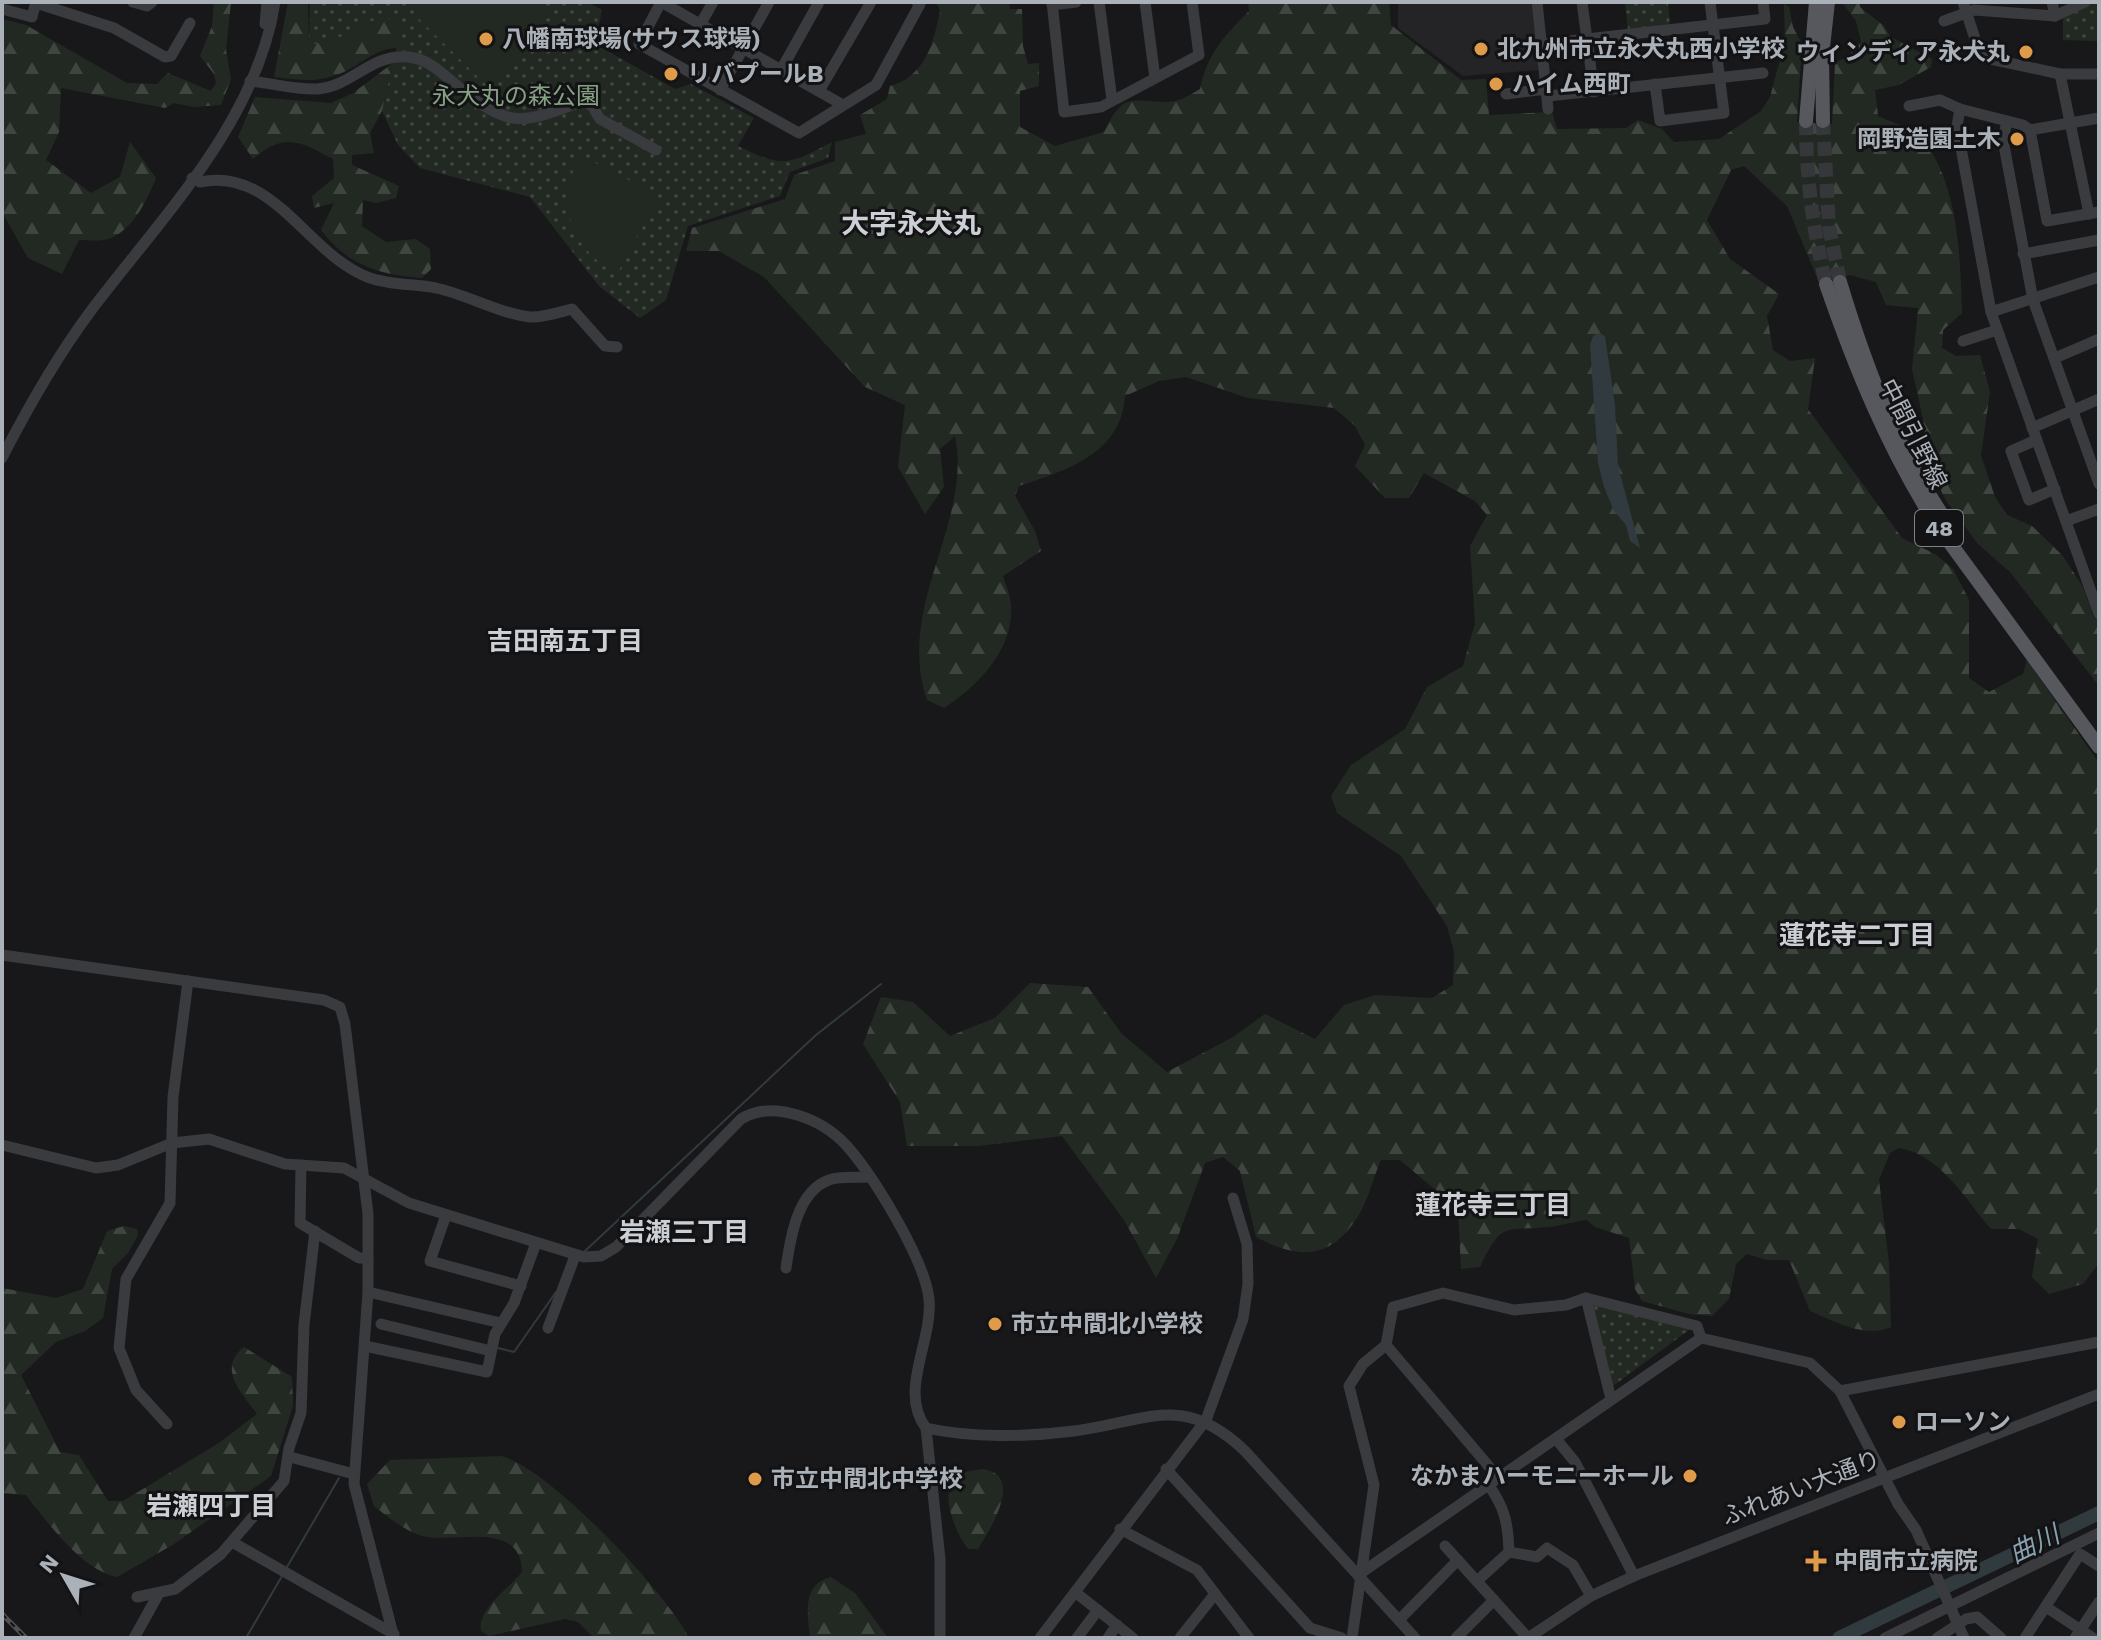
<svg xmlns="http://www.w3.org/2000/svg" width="2101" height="1640" viewBox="0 0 2101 1640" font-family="'Work Sans','Noto Sans JP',sans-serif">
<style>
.built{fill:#242426}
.grass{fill:url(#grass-dots)}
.forest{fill:url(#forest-firs)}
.garden{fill:#222922}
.water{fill:#313a3e}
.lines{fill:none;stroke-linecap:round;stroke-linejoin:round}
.stream{stroke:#313a3e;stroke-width:2}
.river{stroke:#313a3e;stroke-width:14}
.major-tunnel{stroke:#35373a;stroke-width:14;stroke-dasharray:14 7;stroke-linecap:butt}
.minor{stroke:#393b3e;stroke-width:11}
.major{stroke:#56585d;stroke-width:14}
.rail-casing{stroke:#4e5155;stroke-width:5}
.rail{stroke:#131315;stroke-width:2;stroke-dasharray:6;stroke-linecap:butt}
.poi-dot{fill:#df9a4a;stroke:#131315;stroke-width:3}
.labels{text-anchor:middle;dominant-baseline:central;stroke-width:6;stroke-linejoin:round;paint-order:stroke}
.shield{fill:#131315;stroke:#7d8287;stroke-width:2}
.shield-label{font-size:22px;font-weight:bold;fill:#abb1b8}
.poi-label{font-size:24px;font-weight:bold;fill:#abb1b8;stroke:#131315;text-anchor:start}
.park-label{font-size:24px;fill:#87a185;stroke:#131315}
.street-label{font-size:24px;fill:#abb1b8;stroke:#131315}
.neighbourhood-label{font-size:26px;font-weight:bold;fill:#cccfd4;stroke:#131315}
.water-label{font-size:26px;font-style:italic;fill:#86a1af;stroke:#131315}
.quarter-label{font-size:28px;font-weight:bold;fill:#cccfd4;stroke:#131315}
</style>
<defs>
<pattern id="grass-dots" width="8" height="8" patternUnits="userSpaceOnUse" patternTransform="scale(2)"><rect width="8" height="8" fill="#222922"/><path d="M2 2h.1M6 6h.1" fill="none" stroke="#3f4640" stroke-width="1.8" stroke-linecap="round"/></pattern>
<pattern id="forest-firs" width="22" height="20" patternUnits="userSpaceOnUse" patternTransform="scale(2)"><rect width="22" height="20" fill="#222922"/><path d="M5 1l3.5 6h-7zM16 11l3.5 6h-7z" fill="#3f4640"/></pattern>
</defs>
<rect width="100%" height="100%" fill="#18181a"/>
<polygon class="built" points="1398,2 1531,2 1539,70 1463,76 1398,28"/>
<g class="grass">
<path d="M310 2H587L602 10 595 44 675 89 691 84 754 118 738 146C782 168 789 165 832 142L828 158 790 172 780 196 688 226 666 300 640 318 599 286 530 197 420 168 398 145 382 111 401 28 324 45 309 44Z"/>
<polygon points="1625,2 1668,2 1670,26 1628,31"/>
<polygon points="2095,2 2099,2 2099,41 2063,40 2063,17"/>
<polygon points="1592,1304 1688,1327 1689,1330 1613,1386"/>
</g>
<g class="forest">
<path d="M214 2H231L226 50 231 79 221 105 194 107 174 103 165 108 61 88 59 132 46 160 91 193 120 177 130 142 156 178C147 200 134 228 111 238 102 242 88 240 79 240L62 274 28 258 2 212V19L26 25 127 83 157 84 168 73 211 91 216 83 214 74 200 56 212 26Z"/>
<path d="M288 2H308L309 44C336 45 359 24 385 16L401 28 397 48C373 49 360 66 339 74 317 83 297 80 274 77Z"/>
<path d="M936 2H1009L1010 9H1022L1023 46 1028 64 1039 63V86L1020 91V127L1055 146 1104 132C1123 94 1127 101 1164 102 1178 103 1188 96 1200 89 1208 52 1223 38 1249 11L1248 2H1389L1391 25 1461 80 1486 79 1489 115 1552 112 1557 129 1626 128 1638 120 1662 129 1674 142 1719 139 1761 111 1770 97 1785 41 1784 4 1789 7 1793 27 1802 44 1797 122 1832 124 1835 63 1848 56 1861 42 1856 21 1842 2H1860V7L1884 26 1891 37 1932 59 1931 67 1899 85 1875 90 1878 116C1890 122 1914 128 1922 138 1959 185 1960 256 1962 313L1943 330 1942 348 1956 356 1980 355 1990 392 1981 455 1995 497 2007 515 2032 526 2063 556 2083 587 2094 618 2099 620V686L2010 572 1978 544 1947 502 1925 461 1923 419 1912 369 1918 308 1886 305 1876 282 1850 275 1819 282 1787 206 1744 166 1731 170 1707 220 1730 259 1779 294 1767 316 1773 350 1790 361 1815 358 1808 409 1902 538 1935 554 1953 569 1969 600V678L1989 692 2023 674 2027 660 2099 763V1263L2083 1284 2049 1294 2032 1277 2038 1239 2019 1229H1991C1965 1199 1941 1155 1899 1148L1890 1153 1879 1180 1889 1263 1891 1327C1866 1339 1834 1321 1810 1311L1789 1260H1767L1747 1254 1736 1264 1729 1299 1712 1316 1689 1314 1642 1301 1635 1289 1629 1238 1595 1227 1587 1220C1574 1221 1561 1226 1549 1227 1504 1231 1502 1221 1480 1267L1461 1269 1458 1209 1400 1160H1381C1373 1178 1368 1201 1357 1218 1328 1262 1297 1258 1256 1237L1240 1171 1223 1157 1205 1163 1177 1239 1156 1278 1124 1220 1062 1136 978 1146H907L900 1102 863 1044 881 997 913 1002 950 1036 995 1018 1030 983 1088 987 1121 1033 1167 1072 1233 1037 1265 1014 1315 1039 1344 1005 1375 995 1432 998 1453 985 1454 952 1447 926 1401 856 1337 813 1331 796 1351 765 1405 729 1427 687 1463 666 1475 623 1470 546 1487 515 1475 501 1424 473 1409 498H1385L1355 466 1365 445 1355 426 1334 408 1248 398 1186 377 1159 381 1125 396C1121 454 1067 470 1019 486L1015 496 1035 531 1041 551 1003 576C1006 586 1011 597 1011 607 1014 649 977 687 944 708L927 700C895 606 973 523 955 436L940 449 944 487 925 514 898 467 905 405 865 387 764 277 719 251H686L692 228 785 199 794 175 835 161V142L866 134 860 115 887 99 890 86C925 77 934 42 940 11Z"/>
<path d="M393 63 382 111 370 133 374 153 352 155V165L399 186 396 198 376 203 363 200 362 226 386 242 416 239 430 249 431 269 422 278C380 275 347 265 321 230L334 203 314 208 312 196 334 178 333 159C300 141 284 132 253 159L238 137 255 97 331 103 353 93Z"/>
<path d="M124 1226 137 1229 138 1235 128 1253 112 1269 103 1318 85 1331 56 1342 21 1375 60 1452 79 1455 108 1501H123L219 1443 257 1414C243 1394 216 1369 244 1347L292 1377 293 1406 271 1476 174 1544 117 1577C83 1571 47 1522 26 1495L2 1493V1288L56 1298 83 1289 107 1231Z"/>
<path d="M501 1456C548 1467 667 1593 689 1638H594L578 1622 565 1619 489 1636 481 1631C477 1609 510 1588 522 1572 521 1519 455 1544 422 1536 405 1531 388 1517 374 1506L367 1484 390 1460Z"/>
<path d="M982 1469C1025 1474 991 1528 978 1549H968C953 1528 941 1497 954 1474Z"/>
<path d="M831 1577 855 1593 888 1638H810C808 1614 801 1584 831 1577Z"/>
</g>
<g class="garden">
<path d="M414 2H540C552 33 509 71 486 85L414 14Z"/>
<path d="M580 155 654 193 656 201 617 274C570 248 555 203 580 155Z"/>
</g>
<polygon class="water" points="1599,333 1605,336 1615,405 1618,466 1640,548 1630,541 1626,525 1614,511 1604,487 1598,463 1590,345 1593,336"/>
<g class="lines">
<g class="stream">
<polyline points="585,1251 816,1035 881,984"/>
<polyline points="498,1348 514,1352 556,1292"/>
<polyline points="287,1567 339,1478"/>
<polyline points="246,1638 282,1576"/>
</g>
<polyline class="river" points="1839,1638 2099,1513"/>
<g class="major-tunnel">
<path d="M1806 121C1806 178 1813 229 1826 284"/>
<polyline points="1823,121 1829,227 1840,282"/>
</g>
<g class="minor">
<polyline points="133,2 147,6 152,2"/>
<polyline points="661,2 639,44 799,133 876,85 920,4 917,2"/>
<polyline points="661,2 843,105"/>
<polyline points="1052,2 1064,112 1101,107 1199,55 1192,2"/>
<polyline points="1099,2 1112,100"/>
<polyline points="1145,2 1155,78"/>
<polyline points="1537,2 1548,109"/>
<polyline points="1582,2 1594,92"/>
<polyline points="1963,2 1981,57 2060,74 2099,74"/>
<polyline points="2052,2 2055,16"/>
<polyline points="36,3 114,28 165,57 171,56 190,23"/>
<polyline points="1052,5 1076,2"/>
<polyline points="2,9 32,17 36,2"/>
<polyline points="1944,21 1974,10 2055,16 2085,2"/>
<polyline points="265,24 267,2"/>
<polyline points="700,25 713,2"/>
<polyline points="1542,44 1765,19 1763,2"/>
<polyline points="781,70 819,2"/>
<polyline points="2060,74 2089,214"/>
<path d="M250 81C271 83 296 90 317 89 355 86 372 50 414 58 430 61 443 74 455 84 512 132 523 123 588 99L600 119 656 150"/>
<polyline points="1655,84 1660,121 1724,113 1710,2"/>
<polyline points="720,90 769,2"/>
<polyline points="819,91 871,2"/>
<polyline points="1506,94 1547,89"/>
<polyline points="1548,96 1763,73"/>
<polyline points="1909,106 1940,100 1960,109 2023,125 2030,130 2099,118"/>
<polyline points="1960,109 1957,126 1991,312 2099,614"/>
<polyline points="2007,121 2003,140 2033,300 2099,484"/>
<polyline points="2030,130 2047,221 2099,212"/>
<path d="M192 178 200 182C274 166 308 256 370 278 390 285 415 284 436 288 468 295 498 313 530 317 542 318 560 312 572 309L605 346 617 347"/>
<polyline points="2023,254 2099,240"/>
<polyline points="1991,312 2099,277"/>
<polyline points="1963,341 1997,330"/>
<polyline points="2055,358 2099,339"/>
<polyline points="2032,428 2099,399"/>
<polyline points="2036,440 2011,451 2029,500 2055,489"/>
<path d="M2 458C28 407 56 358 90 312 160 219 257 122 275 2"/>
<polyline points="2066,521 2099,509"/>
<polyline points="2,955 324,1000 340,1007 345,1024 368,1214 368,1292 354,1484 394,1638"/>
<path d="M2 1145 96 1168 118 1165 172 1143 209 1139 285 1164 344 1168 409 1203 584 1257 601 1256 616 1247 741 1119C773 1099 822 1119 846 1145 873 1175 925 1260 929 1299 933 1342 898 1391 926 1428 971 1438 1028 1437 1074 1431 1146 1422 1182 1391 1245 1451L1415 1638"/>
<polyline points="301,1165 300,1223 359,1258 368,1258"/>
<polyline points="446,1215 430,1261 521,1286"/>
<path d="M786 1268C790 1240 797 1191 829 1180 839 1176 856 1178 867 1177"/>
<polyline points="368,1292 501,1323"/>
<polyline points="1586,1298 1611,1399"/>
<polyline points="381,1324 491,1351"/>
<polyline points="548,1328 575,1256"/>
<polyline points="1386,1345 1497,1476"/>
<polyline points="365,1346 487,1372 495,1334 514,1303 536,1243"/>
<polyline points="1840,1391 2099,1342"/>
<polyline points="167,1424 136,1390 119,1348 126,1279 170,1203 173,1097 188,981"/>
<polyline points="926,1428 940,1559 940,1638"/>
<polyline points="1556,1439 1575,1462 1634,1576"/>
<polyline points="290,1457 354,1474"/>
<polyline points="1166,1469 1310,1628 1342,1638"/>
<path d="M1487 1483C1505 1507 1508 1523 1509 1552L1537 1557 1547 1548 1573 1565 1591 1596"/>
<polyline points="1120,1529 1197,1570 1249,1638"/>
<polyline points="232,1542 394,1634"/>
<polyline points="1445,1546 1528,1638 1591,1596 1634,1576 2099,1394"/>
<polyline points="1358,1575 1701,1338 1810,1363 1840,1391 1898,1504 1916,1530 1964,1638"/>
<polyline points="1477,1581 1509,1552"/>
<polyline points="1075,1592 1133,1638"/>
<polyline points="137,1597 175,1589 221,1554 284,1481 289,1448 301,1413 304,1325 315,1231"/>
<polyline points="2046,1607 2093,1638"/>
<polyline points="1399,1620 1458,1560"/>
<polyline points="134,1638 158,1595"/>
<polyline points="1040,1638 1206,1420 1243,1319 1248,1284 1247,1244 1233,1198"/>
<polyline points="1077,1638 1098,1610"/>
<polyline points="1108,1638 1117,1625"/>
<polyline points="1180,1638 1215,1594"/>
<polyline points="1352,1638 1374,1485 1349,1386 1363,1364 1386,1345 1393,1307 1443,1293 1514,1310 1566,1305 1586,1298 1697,1326 1701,1338"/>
<polyline points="1456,1638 1494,1600"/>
<polyline points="1885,1638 2099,1533"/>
<polyline points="1937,1638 1966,1619 1977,1617 2001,1638"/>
<polyline points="2025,1638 2080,1554 2099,1566"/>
<polyline points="2075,1638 2099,1602"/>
</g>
<g class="major">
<polyline points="1806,121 1816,2"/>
<polyline points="1823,121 1822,56 1828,2"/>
<path d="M1840 282C1867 371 1899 456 1954 532"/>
<path d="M1826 284C1855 368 1887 446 1934 521L2099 747"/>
</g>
<defs>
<polyline id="rail" points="2,1614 26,1638"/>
</defs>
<use href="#rail" class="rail-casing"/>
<use href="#rail" class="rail"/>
</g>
<g class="poi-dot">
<circle cx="486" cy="39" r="8"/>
<circle cx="1481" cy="49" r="8"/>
<circle cx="2026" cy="52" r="8"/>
<circle cx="671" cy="74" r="8"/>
<circle cx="1496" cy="84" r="8"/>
<circle cx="2017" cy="139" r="8"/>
<circle cx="995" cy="1324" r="8"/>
<circle cx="1899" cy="1422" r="8"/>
<circle cx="1690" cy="1476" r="8"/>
<circle cx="755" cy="1479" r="8"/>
<path d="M1812 1549h8v8h8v8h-8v8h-8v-8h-8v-8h8z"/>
</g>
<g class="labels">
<rect class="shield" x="1915" y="510" width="48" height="36" rx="6"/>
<g class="shield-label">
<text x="1939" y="528">48</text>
</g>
<g class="poi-label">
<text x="502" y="39">八幡南球場(サウス球場)</text>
<text x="1497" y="49">北九州市立永犬丸西小学校</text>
<text x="2010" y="52" text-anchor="end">ウィンディア永犬丸</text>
<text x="687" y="74">リバプールB</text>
<text x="1512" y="84">ハイム西町</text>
<text x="2001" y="139" text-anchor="end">岡野造園土木</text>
<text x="1011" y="1324">市立中間北小学校</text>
<text x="1915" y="1422">ローソン</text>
<text x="1674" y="1476" text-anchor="end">なかまハーモニーホール</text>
<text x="771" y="1479">市立中間北中学校</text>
<text x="1834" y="1561">中間市立病院</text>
</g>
<g class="park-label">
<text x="516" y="96">永犬丸の森公園</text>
</g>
<g class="street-label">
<text transform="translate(1913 434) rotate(63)">中間引野線</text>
<text transform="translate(1801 1488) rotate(-21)">ふれあい大通り</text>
</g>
<g class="neighbourhood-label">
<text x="565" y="641">吉田南五丁目</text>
<text x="1857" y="935">蓮花寺二丁目</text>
<text x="1493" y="1205">蓮花寺三丁目</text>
<text x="684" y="1232">岩瀬三丁目</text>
<text x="211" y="1506">岩瀬四丁目</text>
</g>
<g class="water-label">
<text transform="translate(2034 1544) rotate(-26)">曲川</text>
</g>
<g class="quarter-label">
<text x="911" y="223">大字永犬丸</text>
</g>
</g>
<rect width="2101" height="1640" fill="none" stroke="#abb1b8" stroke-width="8"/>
<g transform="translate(64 1576) rotate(309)" stroke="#131315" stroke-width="6" paint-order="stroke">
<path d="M0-6L14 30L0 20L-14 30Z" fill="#abb1b8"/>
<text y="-12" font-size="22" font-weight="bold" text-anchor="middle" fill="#abb1b8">N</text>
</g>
</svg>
